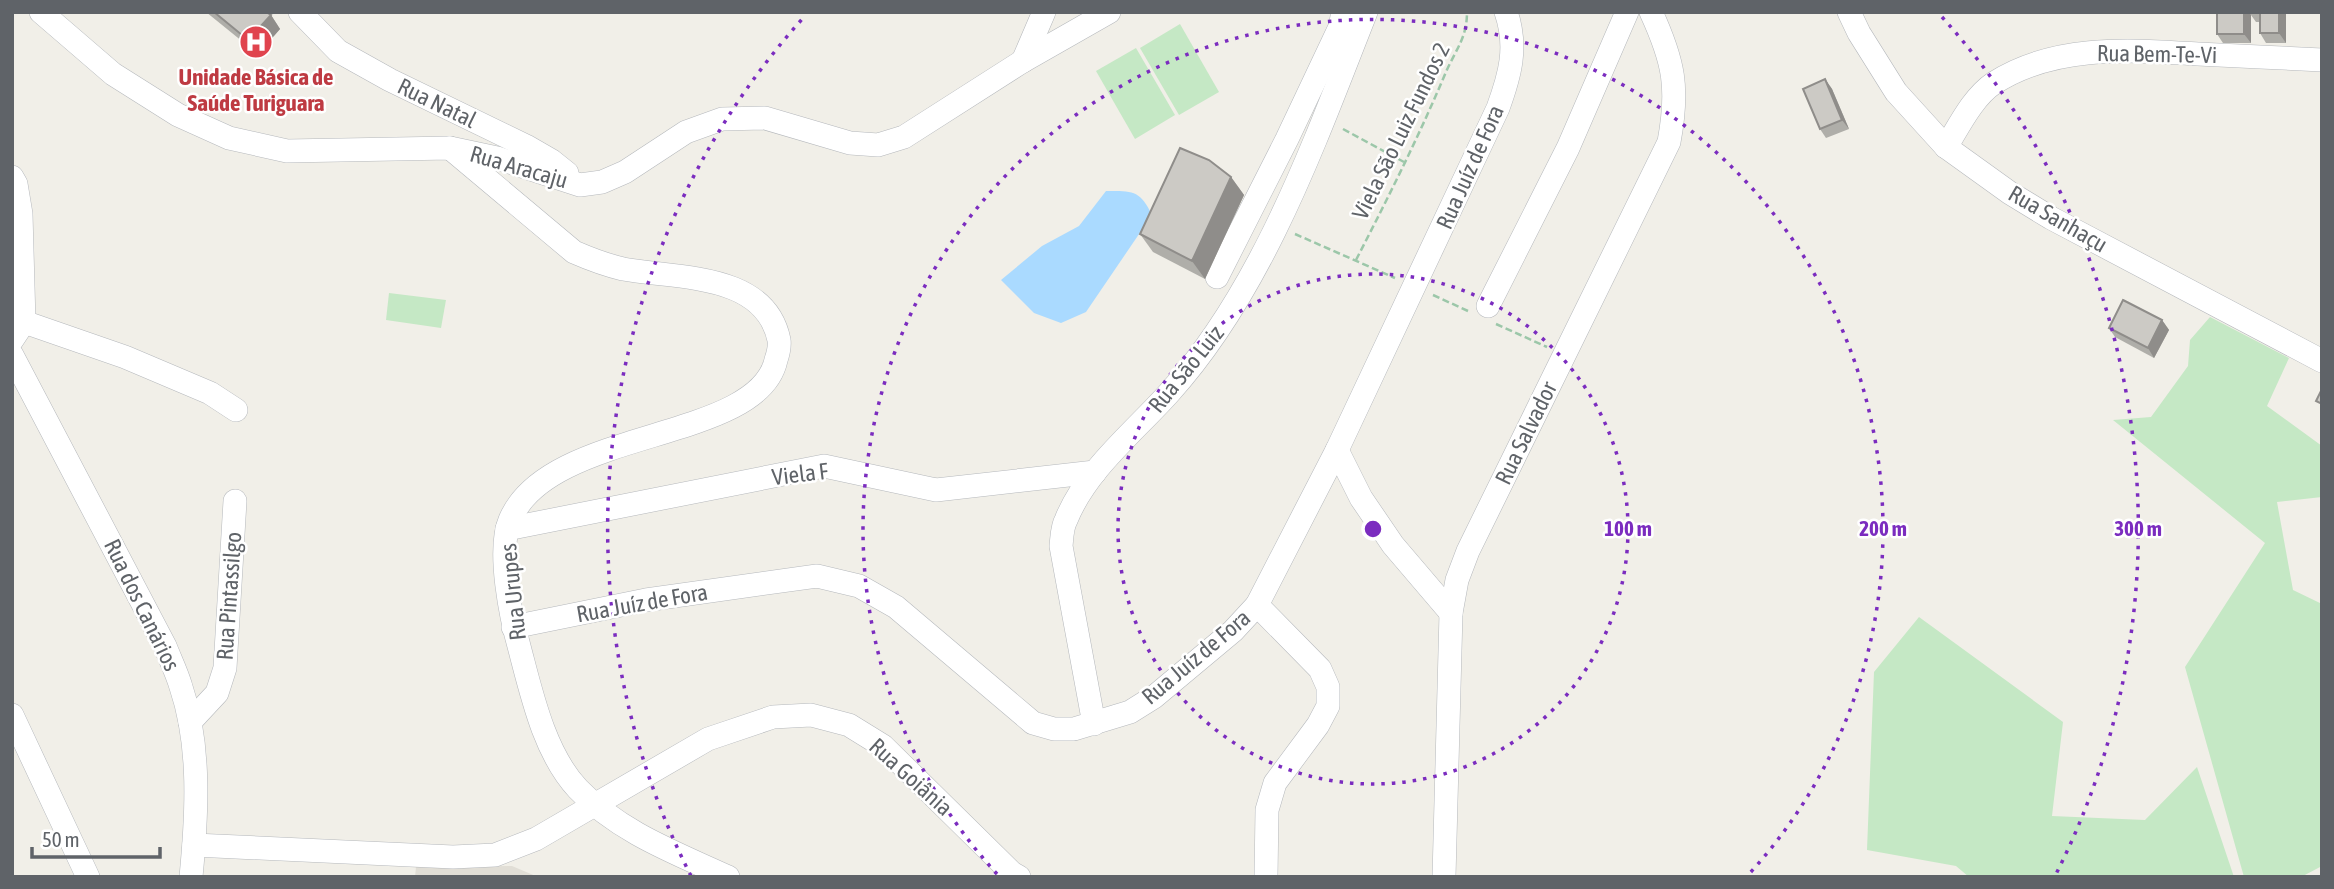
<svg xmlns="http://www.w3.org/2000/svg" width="2334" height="889" viewBox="0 0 2334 889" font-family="'Asap Condensed',sans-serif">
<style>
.education{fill:#e1ded6}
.green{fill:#c5e8c5}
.water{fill:#aadaff}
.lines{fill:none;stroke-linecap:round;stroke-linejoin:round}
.minor-casing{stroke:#b5b8bc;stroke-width:24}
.path{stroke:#9cc7a9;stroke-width:2.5;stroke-dasharray:7 3.5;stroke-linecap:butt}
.minor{stroke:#fff;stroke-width:23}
.wall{fill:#afaea9}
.shaded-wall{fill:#8f8d8a}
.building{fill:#cccac5;stroke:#8f8d8a;stroke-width:2}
.ring{fill:none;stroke:#7b2cbf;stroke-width:3.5;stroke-dasharray:3.5 7}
.labels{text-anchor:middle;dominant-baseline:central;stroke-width:5;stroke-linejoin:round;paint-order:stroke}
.street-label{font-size:23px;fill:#5f6368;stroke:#fff}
.health-label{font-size:23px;font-weight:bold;fill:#be3a42;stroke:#fff}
.centre{fill:#7b2cbf;stroke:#fff;stroke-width:3.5}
.ring-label{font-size:21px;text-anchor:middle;font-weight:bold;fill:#7b2cbf;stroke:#fff;stroke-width:5;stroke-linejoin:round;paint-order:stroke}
</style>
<rect width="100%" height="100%" fill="#f1efe8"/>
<polygon class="education" points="512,866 538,877 415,877 416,867"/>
<g class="green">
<polygon points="1180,24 1219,92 1179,115 1140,48"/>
<polygon points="1136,48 1175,115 1135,139 1096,71"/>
<polygon points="389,293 446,300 441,328 386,320"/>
<polygon points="2210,317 2289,358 2267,406 2322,446 2322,497 2277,502 2293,590 2322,604 2322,866 2301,877 2244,877 2185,667 2265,543 2113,420 2151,417 2188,366 2190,340"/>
<polygon points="1919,617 2063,722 2052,816 2145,820 2197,767 2234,877 1969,877 1956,866 1867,850 1874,672"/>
</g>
<path class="water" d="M1106 191C1133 191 1140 190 1152 215L1086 312 1061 323 1034 313 1001 280 1042 246 1079 226Z"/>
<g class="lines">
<defs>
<g id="minor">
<polyline points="41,12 113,74 178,115 229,138 287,151 450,148 497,158 580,185 602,182 625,172 686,132 722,119 765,118 850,143 878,145 904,137 1023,61 1109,12"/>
<polyline points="300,12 338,51 390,80 526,146 552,161 567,173"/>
<polyline points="1849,12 1859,33 1896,92 1946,147 2010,193 2051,218 2322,361"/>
<polyline points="1023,61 1044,12"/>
<path d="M1946 147C1959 126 1973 97 1994 83 2055 44 2129 50 2198 54 2239 56 2281 58 2322 60"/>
<path d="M450 148 574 252C590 259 606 265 623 269 677 279 765 272 779 340 780 346 778 354 776 360 758 443 549 427 510 520 497 550 511 618 520 650 532 696 545 754 578 789 619 832 676 853 728 877"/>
<polyline points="12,177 16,184 21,214 24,322 12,340"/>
<polyline points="1217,277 1287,139 1340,27 1343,12"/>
<polyline points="1488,306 1568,148 1627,12"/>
<polyline points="24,322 125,357 210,393 236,410"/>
<path d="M12 355 165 646C170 659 177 673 181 687 201 746 197 815 191 877"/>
<polyline points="1337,450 1361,498 1393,545 1451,613"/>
<polyline points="507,529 824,466 936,490 1095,472"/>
<polyline points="1257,605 1320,669 1328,687 1328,706 1318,725 1275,783 1267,810 1266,877"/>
<path d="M513 627 646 600 817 576 859 586 896 607 1033 723 1054 729H1074L1130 712 1154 697 1233 631 1257 605 1337 450 1498 108C1510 75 1518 47 1506 12"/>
<polyline points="12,715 88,877"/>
<polyline points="190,722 217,693 225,668 235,501"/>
<path d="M1094 724 1061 546C1062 537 1062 527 1066 520 1086 470 1134 432 1169 393 1263 289 1315 141 1366 12"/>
<polyline points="194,845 453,857 495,855 536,839 708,739 773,717 811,715 849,725 883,746 1012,873 1019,877"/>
<path d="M1444 877 1451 613 1457 580 1468 551 1669 142C1679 88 1674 62 1651 12"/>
</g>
</defs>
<use href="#minor" class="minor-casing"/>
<g class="path">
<polyline points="1343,129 1404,162"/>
<polyline points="1295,234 1395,278"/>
<path d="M1356 260C1388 198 1419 136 1446 72 1456 49 1467 38 1467 12"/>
<polyline points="1433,295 1468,311"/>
<polyline points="1496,324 1547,347"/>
</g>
<use href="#minor" class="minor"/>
</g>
<g class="wall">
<polygon points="206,12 266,12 271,15 280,29 258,54"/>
<polygon points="2217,12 2286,12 2286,43 2266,43 2260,33 2260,22 2256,22 2251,15 2251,43 2223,43 2217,34"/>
<polygon points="1825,79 1832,89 1849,129 1826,138 1820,129"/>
<polygon points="1231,177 1244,195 1205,279 1153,252 1140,234"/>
<polygon points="2162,320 2169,330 2154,358 2115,337 2109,328"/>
</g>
<g class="shaded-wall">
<polygon points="2244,12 2251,12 2249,13 2251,15 2251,43 2244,34"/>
<polygon points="2279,12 2286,12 2286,43 2279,33"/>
<polygon points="271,15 280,29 258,54 248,40"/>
<polygon points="1825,79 1832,89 1849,129 1842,120"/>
<polygon points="1231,177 1244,195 1205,279 1192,261"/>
<polygon points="2162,320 2169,330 2154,358 2148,348"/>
</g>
<g class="building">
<polygon points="214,12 266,12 271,15 248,40"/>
<rect x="2217" y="12" width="27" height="22"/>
<polygon points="2249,12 2279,12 2279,33 2260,33 2260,13"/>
<polygon points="1825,79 1842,120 1820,129 1803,89"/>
<polygon points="1180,148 1209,160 1231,177 1192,261 1140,234"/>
<polygon points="2123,300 2162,320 2148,348 2109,328"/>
<polygon points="2322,389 2322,404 2316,401"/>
</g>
<g class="ring">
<circle cx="1373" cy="529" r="255"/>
<path d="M997 874A510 510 0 1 1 1749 874"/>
<path d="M691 876A765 765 0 0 1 804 17M1942 17A765 765 0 0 1 2055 876"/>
</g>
<defs>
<symbol id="hospital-disc" viewBox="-11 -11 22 22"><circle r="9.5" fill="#e0444e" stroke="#fff"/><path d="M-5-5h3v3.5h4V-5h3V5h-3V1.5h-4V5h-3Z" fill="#fff"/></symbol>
</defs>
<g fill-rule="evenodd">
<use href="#hospital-disc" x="237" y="23" width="38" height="38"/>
</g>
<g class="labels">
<g class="street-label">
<text transform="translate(2157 54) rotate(1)">Rua Bem-Te-Vi</text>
<text transform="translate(437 103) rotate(26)">Rua Natal</text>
<text transform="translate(1401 131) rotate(-64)">Viela São Luiz Fundos 2</text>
<text transform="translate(519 167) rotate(16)">Rua Aracaju</text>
<text transform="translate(1470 167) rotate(-66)">Rua Juíz de Fora</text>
<text transform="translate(2058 219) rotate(30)">Rua Sanhaçu</text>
<text transform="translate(1186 369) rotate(-51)">Rua São Luiz</text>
<text transform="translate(1526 433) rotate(-64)">Rua Salvador</text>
<text transform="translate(800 474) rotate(-7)">Viela F</text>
<text transform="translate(513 592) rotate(-96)">Rua Urupes</text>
<text transform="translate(229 596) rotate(-86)">Rua Pintassilgo</text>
<text transform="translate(642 603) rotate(-10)">Rua Juíz de Fora</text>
<text transform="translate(142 605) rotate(64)">Rua dos Canários</text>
<text transform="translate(1196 657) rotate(-40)">Rua Juíz de Fora</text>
<text transform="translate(911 777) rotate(42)">Rua Goiânia</text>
</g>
<g class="health-label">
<text x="256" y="77">Unidade Básica de<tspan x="256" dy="26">Saúde Turiguara</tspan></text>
</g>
</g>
<circle cx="1373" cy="529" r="10" class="centre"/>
<g class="ring-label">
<text x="1628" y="536">100 m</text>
<text x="1883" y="536">200 m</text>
<text x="2138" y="536">300 m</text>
</g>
<rect width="2334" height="889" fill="none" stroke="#5f6368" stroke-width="28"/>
<path d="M32 847v10h128v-10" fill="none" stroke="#5f6368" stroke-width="3.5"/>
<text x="42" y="847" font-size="21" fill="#5f6368" stroke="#ffffff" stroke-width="5" paint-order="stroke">50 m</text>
</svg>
